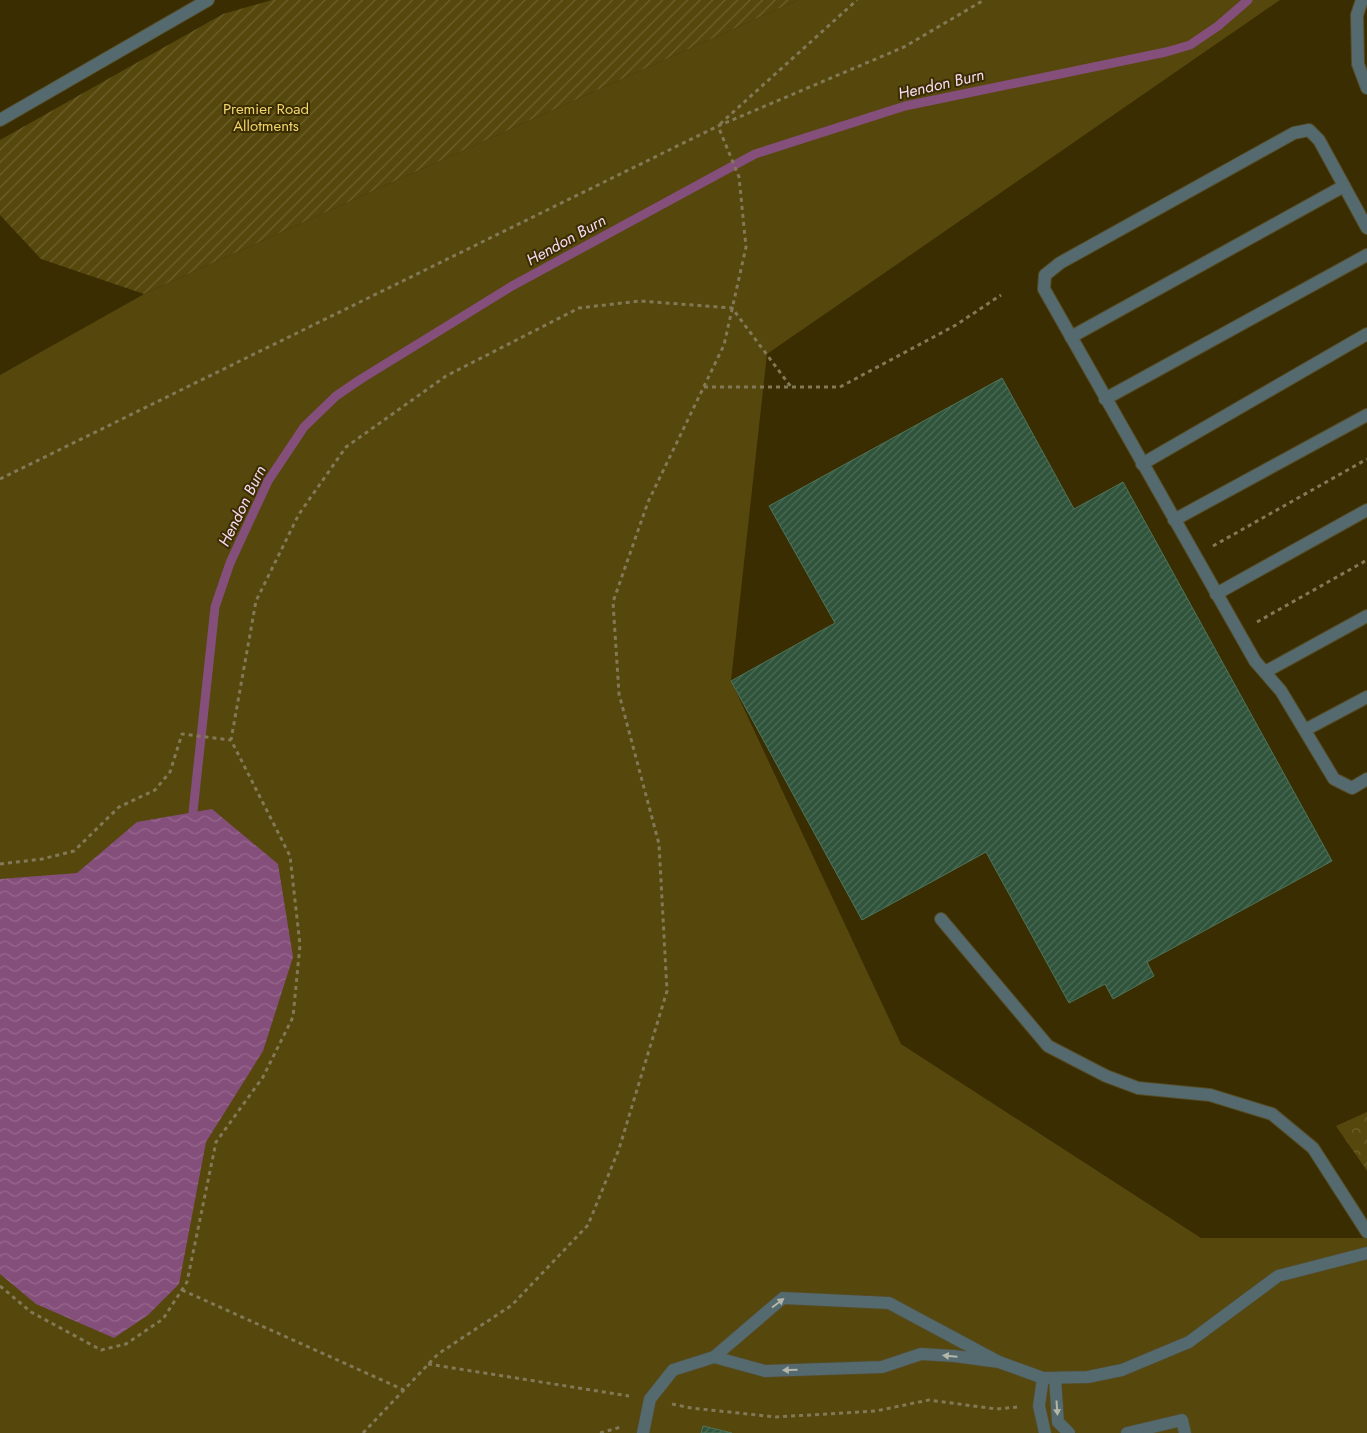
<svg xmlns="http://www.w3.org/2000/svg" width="1367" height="1433" viewBox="0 0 1367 1433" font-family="Jost,sans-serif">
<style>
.forest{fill:url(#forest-crowns)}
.garden{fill:url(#garden-furrows)}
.pitch{fill:#56470c}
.water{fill:url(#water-waves)}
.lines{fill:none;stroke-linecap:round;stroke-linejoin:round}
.stream{stroke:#854f7c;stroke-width:9}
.building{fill:url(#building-hatch);stroke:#4f755b}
.minor-casing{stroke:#564b23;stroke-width:14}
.path{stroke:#827957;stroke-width:3;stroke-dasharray:4 4;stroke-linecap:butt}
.minor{stroke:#546a6f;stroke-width:12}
.oneway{fill:#b3b6a8}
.labels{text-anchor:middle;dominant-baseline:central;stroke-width:4;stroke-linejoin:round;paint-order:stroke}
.park-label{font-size:15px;fill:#f3d56f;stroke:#392d01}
.water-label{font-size:16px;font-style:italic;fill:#fad9f3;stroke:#392d01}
</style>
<defs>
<pattern id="forest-crowns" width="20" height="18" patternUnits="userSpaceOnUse" patternTransform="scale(1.25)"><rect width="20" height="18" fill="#56470c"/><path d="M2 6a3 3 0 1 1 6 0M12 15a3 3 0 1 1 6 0" fill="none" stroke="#6e612e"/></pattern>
<pattern id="garden-furrows" width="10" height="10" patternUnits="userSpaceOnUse" patternTransform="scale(1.25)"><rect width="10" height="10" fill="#56470c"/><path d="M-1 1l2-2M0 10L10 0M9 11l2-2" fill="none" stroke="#6e612e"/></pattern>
<pattern id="water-waves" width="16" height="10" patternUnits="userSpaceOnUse" patternTransform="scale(1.25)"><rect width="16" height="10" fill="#854f7c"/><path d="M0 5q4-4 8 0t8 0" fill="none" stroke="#96688d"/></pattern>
<pattern id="building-hatch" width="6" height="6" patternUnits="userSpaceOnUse" patternTransform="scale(1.25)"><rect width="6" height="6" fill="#2f543b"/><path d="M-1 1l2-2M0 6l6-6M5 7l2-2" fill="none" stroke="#4d6c56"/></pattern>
</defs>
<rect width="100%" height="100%" fill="#392d01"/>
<polygon class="forest" points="1367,1112 1367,1171 1336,1126"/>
<polygon class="garden" points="272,0 798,0 144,294 41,259 0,215 0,140 223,14"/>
<polygon class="pitch" points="798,0 1280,0 767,354 731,681 901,1044 1201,1238 1367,1238 1367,1433 0,1433 0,375 144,294"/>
<polygon class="water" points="212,809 278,864 293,957 263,1051 206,1142 179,1284 148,1315 114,1338 36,1304 0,1274 0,879 77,873 137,822"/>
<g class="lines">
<polyline class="stream" points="193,812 215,607 230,563 268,481 304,427 336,396 361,379 512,286 755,154 905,106 1166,52 1190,45 1218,26 1248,0"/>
</g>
<g class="building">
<polygon points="1002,378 1074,509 1123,482 1332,861 1147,962 1154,976 1113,999 1105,984 1069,1003 986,852 862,920 731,681 835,623 769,506"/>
<polygon points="703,1426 732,1433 701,1433"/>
</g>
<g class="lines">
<defs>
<g id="minor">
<polyline points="1362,0 1357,15 1358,64 1367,88"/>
<polyline points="0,120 208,0"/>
<polyline points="1367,228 1319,140 1309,130 1294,133 1060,263 1045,275 1044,289 1255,661 1281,691 1334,779 1352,788 1367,779"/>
<polyline points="1071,337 1344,186"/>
<polyline points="1105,399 1367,255"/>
<polyline points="1142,464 1367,334"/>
<polyline points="1174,520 1367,415"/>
<polyline points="1216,594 1367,510"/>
<polyline points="1265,672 1367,616"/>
<polyline points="1305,730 1367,697"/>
<polyline points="941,919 1048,1046 1106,1076 1138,1088 1210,1095 1272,1114 1313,1148 1367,1232"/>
<polyline points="999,1362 954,1356 921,1354 882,1367 765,1371 714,1357 783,1298 889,1303 999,1362 1043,1378 1088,1377 1122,1370 1189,1342 1278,1276 1367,1253"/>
<polyline points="1043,1378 1039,1406 1045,1433"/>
<polyline points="1055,1378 1058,1422 1069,1433"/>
<polyline points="643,1433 650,1399 673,1370 714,1357"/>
<polyline points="1127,1433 1182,1420 1185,1433"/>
</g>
</defs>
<use href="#minor" class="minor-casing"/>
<g class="path">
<polyline points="720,124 857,0"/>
<polyline points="704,387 840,387 956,325 1001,295"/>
<polyline points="0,479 718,126 904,47 984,0"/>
<polyline points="1213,546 1367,459"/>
<polyline points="1257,622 1367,560"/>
<polyline points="0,864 42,859 74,851 119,807 155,790 170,772 182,734 231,740"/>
<polyline points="0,1286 31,1312 101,1350 126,1344 163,1319 187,1282 216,1142 263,1077 293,1017 300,945 290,856 231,740 256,601 299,514 346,447 446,376 579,308 640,301 732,308 791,387"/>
<polyline points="182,1290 404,1390"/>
<polyline points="428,1364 629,1396"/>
<polyline points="672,1404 691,1408 776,1417 876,1411 929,1400 996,1409 1018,1407"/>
<polyline points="363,1433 438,1354 512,1305 588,1225 619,1149 667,991 659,844 619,694 613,602 648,502 724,345 746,247 739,177 718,126"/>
<polyline points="600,1433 621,1427"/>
</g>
<use href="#minor" class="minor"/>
</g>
<defs><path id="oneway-solid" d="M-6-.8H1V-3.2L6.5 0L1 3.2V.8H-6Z" transform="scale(1.25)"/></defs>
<g class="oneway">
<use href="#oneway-solid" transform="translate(778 1303) rotate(-37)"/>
<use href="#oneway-solid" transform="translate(950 1356) rotate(-175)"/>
<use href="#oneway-solid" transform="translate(790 1370) rotate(178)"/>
<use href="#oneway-solid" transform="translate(1057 1408) rotate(86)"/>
</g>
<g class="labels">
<g class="park-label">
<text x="266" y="109">Premier Road<tspan x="266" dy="17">Allotments</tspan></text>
</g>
<g class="water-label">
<text transform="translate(941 84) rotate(-13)">Hendon Burn</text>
<text transform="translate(566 240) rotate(-29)">Hendon Burn</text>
<text transform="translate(242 506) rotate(-64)">Hendon Burn</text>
</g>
</g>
</svg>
